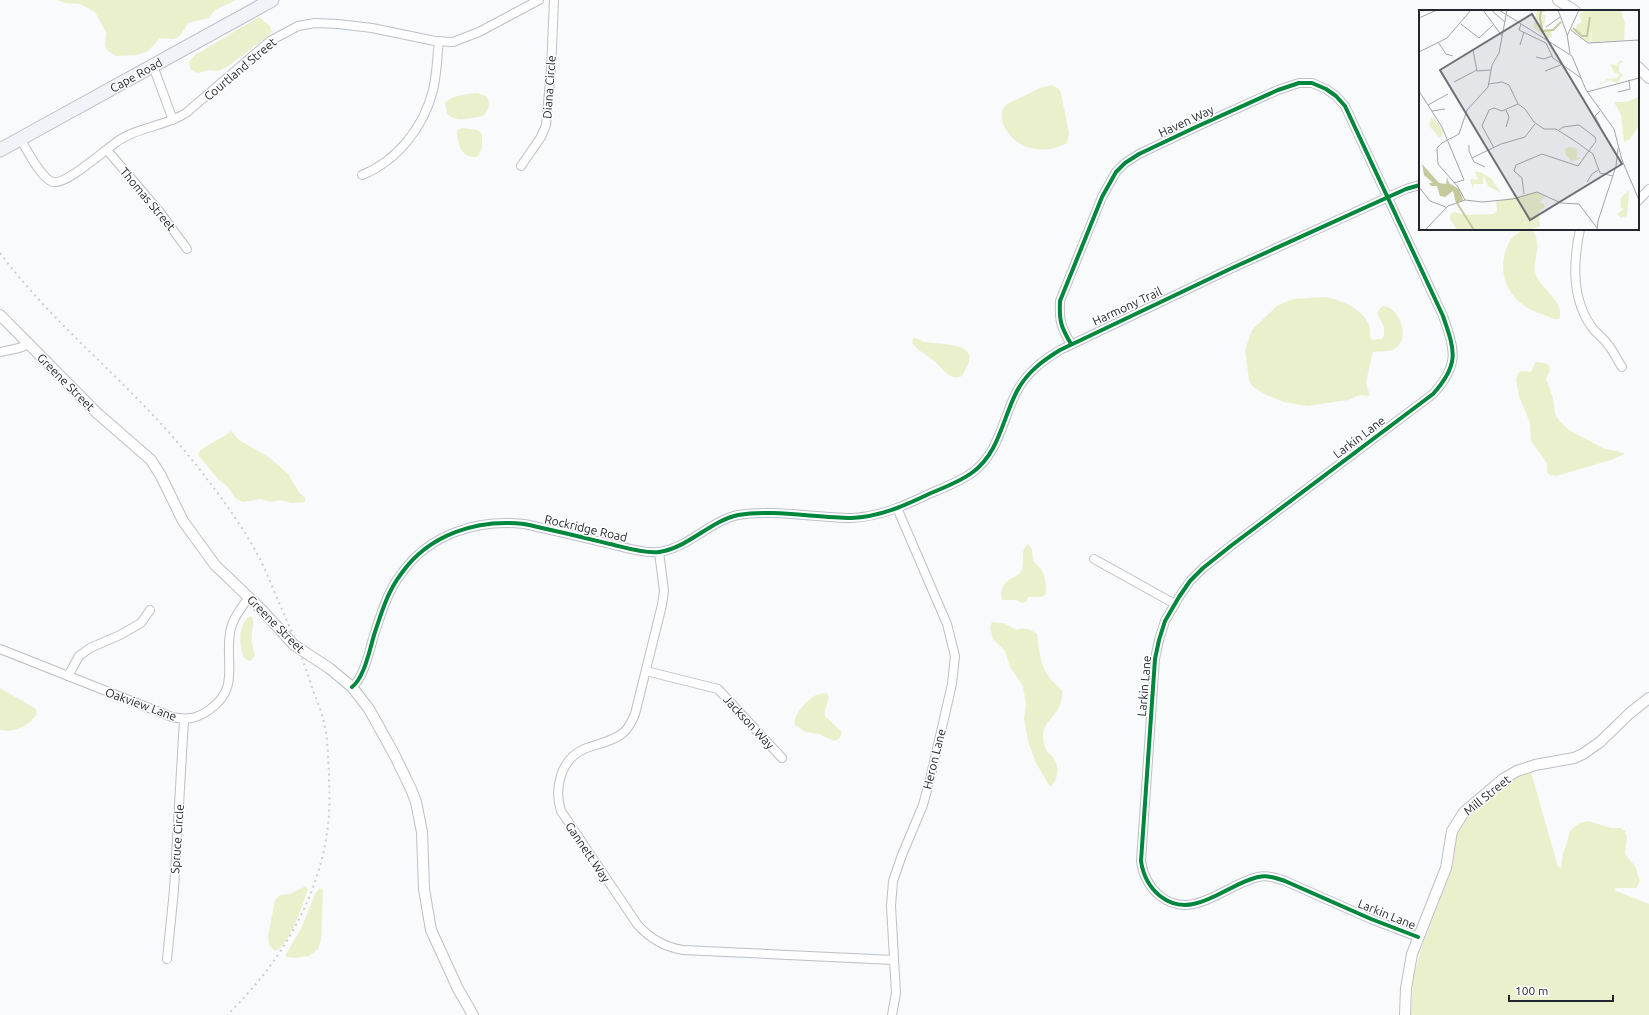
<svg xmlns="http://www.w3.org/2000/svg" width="1649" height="1015" viewBox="0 0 1649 1015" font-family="Ubuntu,sans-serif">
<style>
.green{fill:#ebf0cc}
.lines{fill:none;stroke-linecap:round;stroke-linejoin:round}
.minor-casing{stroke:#bdc0c5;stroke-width:10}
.tertiary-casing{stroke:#bdc0c5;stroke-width:12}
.primary-casing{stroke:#bcc1c9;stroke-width:15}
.minor{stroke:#fefeff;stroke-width:8}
.tertiary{stroke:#fefeff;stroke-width:10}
.primary{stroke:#f1f3f8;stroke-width:13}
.rail{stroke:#cdcecf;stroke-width:2;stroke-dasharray:2 4;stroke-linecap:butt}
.cycleway-casing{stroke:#fff;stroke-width:6}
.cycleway{stroke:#00873e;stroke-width:4}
.labels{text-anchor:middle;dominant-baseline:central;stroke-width:3;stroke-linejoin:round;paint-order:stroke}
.street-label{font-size:12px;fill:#23262e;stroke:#fff}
.inset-river{fill:none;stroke:#c5c99b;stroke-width:2}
.inset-road{fill:none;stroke:#a3a5aa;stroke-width:1}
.view{fill:#6e7076;fill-opacity:0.15;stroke:#6e7076;stroke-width:2}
.inset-edge{fill:none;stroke:#23262e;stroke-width:2}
</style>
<rect width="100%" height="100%" fill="#f8fafc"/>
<g class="green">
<path d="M57 0H236L215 10 209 18 188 23C178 40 179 40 160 38L148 51 137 55 116 56 108 51 105 46 106 32 95 12 80 4 65 3Z"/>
<polygon points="259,17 270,26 272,31 269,35 227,67 218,71 210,70 197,73 191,70 189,62 195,55"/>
<path d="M1052 85 1059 89 1061 93 1069 133 1067 143C1053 151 1033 152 1019 143 1007 136 994 115 1007 104L1040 88Z"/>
<path d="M477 93 486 96C491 104 489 109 483 116 472 118 456 123 447 114L445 103C453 95 466 94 477 93Z"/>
<path d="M462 128 478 130 482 134V147L479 155 476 157C473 157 469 157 466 155 460 151 456 137 457 130Z"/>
<path d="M1524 229H1531L1533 231C1535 234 1537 239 1537 243 1539 254 1531 266 1537 277 1543 290 1566 304 1559 319 1552 320 1549 316 1542 314 1515 306 1497 282 1505 253 1507 247 1509 240 1514 236 1517 234 1521 231 1524 229Z"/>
<path d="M1325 297C1341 300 1362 308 1369 325 1371 330 1368 335 1372 340L1381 339 1384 336V327L1377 313 1380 308 1383 306C1401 307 1412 342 1392 350 1387 352 1379 351 1373 352L1372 354 1366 383 1370 396 1360 395 1348 400 1307 406 1284 402 1266 395 1252 386 1249 380 1245 350 1252 330 1278 305 1294 299Z"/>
<path d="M913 338C918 338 921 341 925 342 936 344 966 343 969 355 971 362 965 370 962 376 949 382 943 368 934 361 926 354 919 352 912 343Z"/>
<polygon points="1537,362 1545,363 1549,365 1550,370 1546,379 1553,398 1555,414 1559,420 1569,430 1605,449 1617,451 1625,454 1611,460 1556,476 1550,475 1547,472 1547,463 1531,441 1530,423 1519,396 1516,380 1518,373 1521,371 1531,372 1535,363"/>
<path d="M231 431 239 440 270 458 288 474 300 494 305 497V502L292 503 280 500 270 502 261 499 243 502 235 498 228 487 219 480 198 455 199 452C208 443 221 440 231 431Z"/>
<path d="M1028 544 1032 549 1033 561C1045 571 1046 578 1046 594L1042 597H1028L1026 602 1022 603 1016 600H1002C999 593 1003 584 1009 580 1012 577 1017 577 1020 573 1027 564 1018 552 1028 544Z"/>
<path d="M250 616 252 617C255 623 252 628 252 634 251 642 253 648 255 655L252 660 249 661 243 657C240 646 237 623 250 616Z"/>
<path d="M992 622 1004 623 1016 630C1024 627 1030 629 1037 634 1041 662 1040 671 1062 690 1064 714 1044 719 1043 734 1043 738 1044 746 1046 750 1047 752 1050 754 1052 756 1060 765 1059 779 1050 787L1035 761 1028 741 1024 718 1026 705 1023 686 1010 667 1005 651 993 639 990 627Z"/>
<path d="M0 688 36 709 37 714C29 726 14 733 0 730Z"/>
<path d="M826 693 828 695C830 702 823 708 825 716L842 732 839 739 834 741 819 734 806 732 795 725C792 715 808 699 816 695 819 694 823 694 826 693Z"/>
<polygon points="1531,772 1558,867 1561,868 1563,853 1566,846 1570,831 1579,823 1589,821 1611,828 1620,828 1625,831 1627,837 1625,854 1635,866 1640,881 1636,888 1616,888 1614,890 1649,904 1649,1015 1411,1015 1413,978 1416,967 1422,946 1446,884 1452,859 1454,833 1476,805 1513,778"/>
<path d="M306 886 308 890C302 905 290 946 275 951L269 945 268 937 275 900 280 895 290 894Z"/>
<polygon points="320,888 323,890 321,940 318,949 309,956 294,958 286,957 286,954 301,929 315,894"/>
</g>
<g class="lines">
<defs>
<g id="minor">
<polyline points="153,66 173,120"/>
<path d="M20 139C27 149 41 179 53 182 66 185 102 152 114 144 135 127 164 127 186 113L270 41 298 26 315 23 338 24 372 28 435 41 453 42 479 32 539 0"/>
<polyline points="107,150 159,211 187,249"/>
<polyline points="521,166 541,137 546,125 551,70 554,0"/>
<path d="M362 175C397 161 424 127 433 90 437 74 437 57 439 41"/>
<polyline points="1638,201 1649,189"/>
<path d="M1580 229C1573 263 1571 301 1594 330 1599 335 1605 340 1609 346 1614 352 1617 360 1622 367"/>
<path d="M1071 344C1061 327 1059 321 1060 301L1102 197 1116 172 1125 163 1139 154 1196 127 1278 90 1299 83H1312L1326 89 1336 96 1345 106 1443 316C1455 351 1460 364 1433 394L1232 545 1203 568 1190 581 1179 597 1165 621 1159 640 1155 659 1141 861C1143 875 1149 887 1160 896 1193 922 1226 884 1258 877 1268 875 1276 878 1285 881L1371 919 1418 937"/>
<polyline points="0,352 19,348 29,344"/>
<path d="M659 552 664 591 662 605 635 714C632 721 629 728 624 732 613 742 596 744 584 749 560 760 554 789 561 811L637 924C650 939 664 947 683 950L893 960"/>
<polyline points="1094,559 1175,604"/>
<path d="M0 649 172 717C187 720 196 719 209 710 242 688 223 658 231 628 234 616 242 607 249 597"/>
<polyline points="646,671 718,689 782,758"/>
<polyline points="68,676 79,656 90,648 120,635 141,623 150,610"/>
<path d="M352 687C365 677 370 647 375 632 382 611 388 591 401 574 429 534 477 519 524 524 553 530 581 537 610 544 623 547 645 554 659 552 688 548 710 521 738 515 772 509 816 518 851 518 880 517 906 505 931 493 946 487 961 481 973 472 999 452 1002 421 1016 393 1026 373 1042 361 1060 350L1230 269 1406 189 1420 185"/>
<polyline points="167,959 174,890 184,720"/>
<polyline points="892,1015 896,993 891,906 893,881 902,855 923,805 931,775 952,684 955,656 947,624 897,508"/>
</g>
<g id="tertiary">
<polyline points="1558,0 1575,11"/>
<polyline points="1638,67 1649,78"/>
<polyline points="0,315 97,413 151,460 161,476 183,521 215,565 262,610 294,645 329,668 352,687 369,709 394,754 411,789 416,802 422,832 424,889 431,930 458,989 473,1015"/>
<polyline points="1405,1015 1406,988 1412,954 1446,868 1452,831 1464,812 1503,779 1517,771 1535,765 1574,758 1583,754 1600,742 1630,713 1649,698"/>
</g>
<polyline id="primary" points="0,150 272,0"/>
</defs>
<use href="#minor" class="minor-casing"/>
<use href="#tertiary" class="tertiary-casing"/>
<use href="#primary" class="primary-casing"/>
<use href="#minor" class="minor"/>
<use href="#tertiary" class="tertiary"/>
<use href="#primary" class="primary"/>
<path class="rail" d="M0 253C52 323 123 378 179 444 209 480 238 518 260 559 270 580 278 601 287 621 298 645 306 669 314 693 318 703 322 713 324 723 328 739 328 757 329 773 329 786 330 800 329 814 324 891 282 962 227 1015"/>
<defs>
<g id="cycleway">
<path d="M1071 344C1061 327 1059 321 1060 301L1102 197 1116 172 1125 163 1139 154 1196 127 1278 90 1299 83H1312L1326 89 1336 96 1345 106 1443 316C1455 351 1460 364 1433 394L1232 545 1203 568 1190 581 1179 597 1165 621 1159 640 1155 659 1141 861C1143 875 1149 887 1160 896 1193 922 1226 884 1258 877 1268 875 1276 878 1285 881L1371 919 1418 937"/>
<path d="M352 687C365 677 370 647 375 632 382 611 388 591 401 574 429 534 477 519 524 524 553 530 581 537 610 544 623 547 645 554 659 552 688 548 710 521 738 515 772 509 816 518 851 518 880 517 906 505 931 493 946 487 961 481 973 472 999 452 1002 421 1016 393 1026 373 1042 361 1060 350L1230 269 1406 189 1420 185"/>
</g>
</defs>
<use href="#cycleway" class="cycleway-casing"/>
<use href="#cycleway" class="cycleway"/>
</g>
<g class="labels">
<g class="street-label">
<text transform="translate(240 69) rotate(-40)">Courtland Street</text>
<text transform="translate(136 75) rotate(-29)">Cape Road</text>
<text transform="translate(549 87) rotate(-86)">Diana Circle</text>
<text transform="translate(1186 121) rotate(-25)">Haven Way</text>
<text transform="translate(148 199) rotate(50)">Thomas Street</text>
<text transform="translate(1127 306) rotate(-25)">Harmony Trail</text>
<text transform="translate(66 382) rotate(45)">Greene Street</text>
<text transform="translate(1359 437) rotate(-37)">Larkin Lane</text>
<text transform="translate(586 528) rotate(13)">Rockridge Road</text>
<text transform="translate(276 624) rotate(45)">Greene Street</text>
<text transform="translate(1144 686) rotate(-85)">Larkin Lane</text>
<text transform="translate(141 704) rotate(20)">Oakview Lane</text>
<text transform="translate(749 722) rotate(47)">Jackson Way</text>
<text transform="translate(934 759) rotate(-76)">Heron Lane</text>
<text transform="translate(1487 795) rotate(-39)">Mill Street</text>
<text transform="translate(177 839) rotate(-86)">Spruce Circle</text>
<text transform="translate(588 852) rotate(56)">Gannett Way</text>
<text transform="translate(1387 914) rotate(22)">Larkin Lane</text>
</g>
</g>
<g transform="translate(1419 10)">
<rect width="220" height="220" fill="#f8fafc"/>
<path d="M168 0H202L206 13 205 30 172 32 173 18 171 32 167 31 154 19H157L158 14 163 12 160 4ZM118 1H127L121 4V9L124 11 123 5H127L124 20H132L133 27 129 28 114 18ZM201 50 204 52 200 54V62L204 65 198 73 190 70 178 78 188 69 199 68 200 64 196 63 191 54 197 56ZM220 87V115L211 129 205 132 202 105 195 92H207ZM12 108H15L24 120 23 127H20L10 116ZM149 137 157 138 159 142 157 148 161 147 159 150 152 151 147 145 146 139ZM56 162H61L72 168 82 183 69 176 64 165V174H55L54 179 51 169 59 170ZM210 180 208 206 202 208 198 204 205 199 201 197 202 188ZM117 182 127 186 120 193H124L126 197 120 201 121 216 110 220H38L31 209V205L35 202 46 205 75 204 78 201 77 191Z" fill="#ebf0cc"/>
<path d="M3 154 20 173 27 174 28 167 30 173 40 179 44 190 37 193 34 181 26 187 21 186 18 176H12L10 173H14L5 165Z" fill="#c5c99b"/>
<path class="inset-river" d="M122 0 121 8 123 21 134 20 142 12M154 18 163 26H168L171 7M38 193 55 220"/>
<path class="inset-road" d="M64 0 83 26M72 0 86 12M80 0 153 46 167 80 195 119 203 150 220 190M139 0 148 24 151 44M0 8 18 0M42 14 60 28 74 15M102 14 100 20 127 33 134 48 162 68M127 17 141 7M152 20 169 33 220 30M148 26 160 0M19 32 27 44 34 46M101 35 105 22M54 40 58 61 72 60M0 42 28 28 52 0M117 47 125 49 133 46M126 61 144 54M35 72 58 60M70 74 83 72 90 75 99 94 106 99 115 112 125 119H137L156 131 174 144 181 163 194 166M0 81 23 117 45 170 35 173M168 82 220 68M199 82 211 79 210 70M9 95 29 84M13 101 26 99M181 101 176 106 181 116M87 117 90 107 87 100M50 135V141L55 152 66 157M75 138 63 116 70 100 75 98 83 101 99 94M53 148 82 134 106 127 116 114M168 172 173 164 179 160M0 177 11 191 27 197M105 184 103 168 95 161 97 155 123 144 159 156 177 131 176 127 160 115 144 117 140 120M46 190 39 177 19 154 18 138 23 133 40 124 48 100 69 77 73 55 80 43 88 0M6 220 29 196 46 190 63 192 94 189 118 182 142 193 160 194 178 218M178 220 179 211 197 156 199 138"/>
<path class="view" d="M113 4 203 154 111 210 21 60Z"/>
<rect width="220" height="220" class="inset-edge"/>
</g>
<path d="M1509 995v6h104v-6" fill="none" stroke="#23262e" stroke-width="2"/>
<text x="1515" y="995" font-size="12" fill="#23262e" stroke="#ffffff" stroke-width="3" paint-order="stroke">100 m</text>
</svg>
